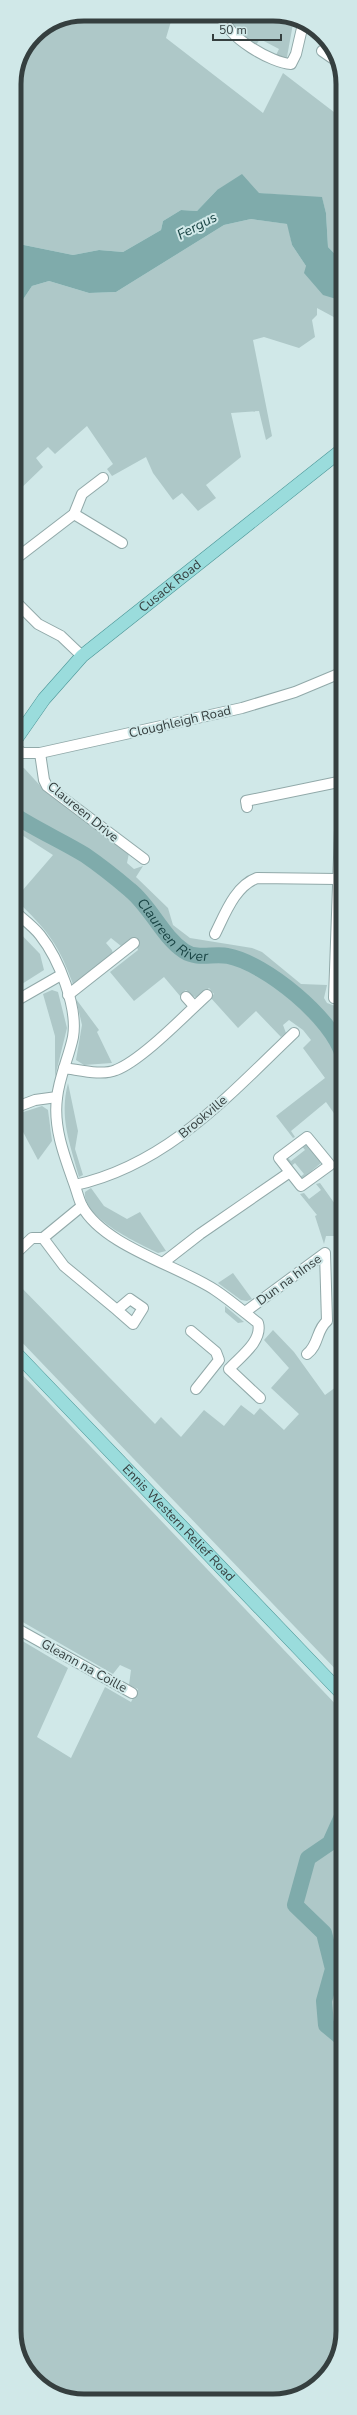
<svg xmlns="http://www.w3.org/2000/svg" width="357" height="2415" viewBox="0 0 357 2415" font-family="'Nunito Sans',sans-serif">
<style>
.green{fill:#aec8c8}
.water{fill:#7fabab}
.lines{fill:none;stroke-linecap:round;stroke-linejoin:round}
.river{stroke:#7fabab;stroke-width:16}
.minor-casing{stroke:#91a9a9;stroke-width:12}
.major-casing{stroke:#4a9596;stroke-width:14}
.minor{stroke:#fff;stroke-width:10}
.major{stroke:#9adcdc;stroke-width:13}
.labels{text-anchor:middle;dominant-baseline:central;stroke-width:4;stroke-linejoin:round;paint-order:stroke}
.street-label{font-size:13px;fill:#353f3f;stroke:#d0e8e8}
.water-label{font-size:14px;font-style:italic;fill:#184343;stroke:#d0e8e8}
.rim{fill:none;stroke:#353f3f;stroke-width:5}
</style>
<rect width="100%" height="100%" fill="#d0e8e8"/>
<g class="green">
<polygon points="291,16 294,18 287,57 283,59 276,55 279,49 260,39 256,45 237,31 229,19"/>
<polygon points="172,18 166,38 263,113 283,73 343,119 343,262 328,247 326,213 322,198 217,190 197,211 181,210 163,221 161,230 123,252 99,250 73,255 14,243 14,84 19,57 35,34 57,19"/>
<polygon points="311,29 326,38 331,50 310,37"/>
<polygon points="251,219 288,224 292,245 306,266 343,301 343,322 317,308 317,315 312,320 315,337 299,348 264,337 253,340 272,436 266,440 259,411 231,413 241,457 206,485 216,498 198,511 182,493 173,500 153,473 146,457 112,476 107,469 113,464 87,426 55,454 48,447 36,458 43,467 14,495 14,353 16,328 20,304 32,286 49,281 89,293 116,292 224,225"/>
<path d="M14 767 24 768 45 791 129 853 127 863 134 869 143 866 136 877 168 908 173 925 190 938 252 948 262 952 301 984 327 985 324 998 327 1003 338 1007 343 998V1126L326 1102 291 1131 295 1137 293 1138 276 1116 325 1078 303 1048 311 1040 303 1030 289 1020 283 1025 286 1033 281 1037 256 1011 238 1028 210 997 214 994 209 988 199 998 192 996 186 990 180 996 164 977 134 1001 110 972 138 950 137 947 140 944 135 938 126 945 121 946 111 938 106 943 112 950 113 954 74 987C59 944 48 931 15 899L53 855 14 830Z"/>
<polygon points="14,927 40,954 44,970 14,989"/>
<polygon points="52,990 58,992 67,1028 55,1077 55,1036 43,994"/>
<polygon points="76,999 99,1030 97,1032 112,1063 84,1065 76,1060 82,1025"/>
<path d="M68 1083 78 1131 75 1149 83 1175 79 1177C70 1143 59 1118 68 1083Z"/>
<polygon points="42,1106 48,1110 52,1141 38,1160 14,1115"/>
<polygon points="343,1135 343,1153 334,1142"/>
<polygon points="305,1142 321,1163 302,1179 299,1178 304,1174 295,1163 290,1167 285,1160 287,1157 291,1161 305,1150 301,1145"/>
<polygon points="320,1183 335,1204 343,1198 343,1236 326,1236 324,1244 315,1216 317,1215 300,1194 304,1193 309,1199 321,1190 316,1184"/>
<path d="M91 1188 104 1206 127 1219 140 1212 166 1251 158 1253C140 1244 82 1218 85 1192Z"/>
<polygon points="233,1273 252,1299 247,1301 241,1300 218,1283"/>
<polygon points="14,1280 155,1424 161,1417 181,1437 204,1410 224,1426 241,1405 254,1415 260,1408 284,1430 299,1414 271,1388 289,1368 264,1340 273,1330 294,1352 325,1395 343,1382 343,1677 14,1334"/>
<polygon points="225,1306 244,1322 238,1323 225,1312"/>
<path d="M14 1366 343 1712V2331C326 2377 328 2387 278 2401L66 2399 31 2377 14 2336V1636L68 1668 37 1737 71 1758 105 1687 131 1702 138 1689 129 1685 131 1670 120 1665 113 1674 14 1617Z"/>
</g>
<g class="water">
<polygon points="242,174 259,193 322,197 326,213 328,247 343,262 343,301 323,295 304,273 306,266 292,245 287,224 251,219 224,225 116,292 89,293 49,281 32,286 20,304 14,353 14,243 73,255 99,250 123,252 161,230 163,221 181,210 197,211 217,190"/>
<path d="M343 1879V1914C337 1903 338 1890 343 1879Z"/>
</g>
<g class="lines">
<g class="river">
<path id="s1" d="M14 815C37 830 62 841 85 855 101 866 116 878 130 890 151 907 162 936 184 951 197 960 214 953 228 956 265 963 334 1019 343 1056"/>
<polyline points="343,1814 330,1843 308,1858 295,1905 324,1933 333,1969 324,2001 326,2025 343,2039"/>
</g>
<defs>
<g id="minor">
<path d="M224 17C226 37 272 63 291 64L296 54 303 24"/>
<polyline points="322,51 335,60"/>
<polyline points="74,514 122,543"/>
<polyline points="14,560 74,514 82,494 103,478"/>
<polyline points="14,600 38,624 61,636 82,656"/>
<polyline points="14,748 23,753 40,753 242,708 295,692 343,672"/>
<polyline points="40,753 44,780 47,786 144,859"/>
<polyline points="247,807 246,801 343,781"/>
<path d="M14 911C23 919 33 926 40 935 59 959 78 1007 73 1037 69 1057 59 1077 57 1098 53 1128 65 1158 75 1186 77 1192 79 1200 82 1206 104 1246 177 1265 215 1290 230 1300 244 1312 258 1323 263 1341 240 1357 229 1369L260 1398"/>
<path d="M215 934C225 914 235 886 257 878L337 879"/>
<polyline points="68,995 134,943"/>
<polyline points="186,997 194,1006"/>
<polyline points="334,998 340,830 340,782"/>
<polyline points="14,1002 61,975"/>
<path d="M64 1068C80 1070 102 1076 116 1070 142 1060 185 1015 207 995"/>
<polyline points="14,1108 35,1100 57,1097"/>
<path d="M75 1185C167 1165 229 1095 294 1033"/>
<polyline points="82,1206 43,1238 64,1266 117,1310 130,1299 143,1308 133,1324 117,1310"/>
<polyline points="14,1255 32,1238 43,1238"/>
<polyline points="164,1262 200,1234 290,1172 301,1186 330,1165 307,1137 279,1158 290,1172"/>
<path d="M245 1312 325 1253 327 1321C316 1330 319 1345 307 1354"/>
<polyline points="191,1331 216,1352 219,1360 196,1389"/>
<polyline points="14,1627 132,1693"/>
</g>
<g id="major">
<path id="s2" d="M14 742 44 699 82 656 343 449"/>
<path id="s3" d="M14 1351 343 1695"/>
</g>
</defs>
<use href="#minor" class="minor-casing"/>
<use href="#major" class="major-casing"/>
<use href="#minor" class="minor"/>
<use href="#major" class="major"/>
</g>
<g class="labels">
<g class="street-label">
<text stroke="none"><textPath href="#s2" startOffset="222">Cusack Road</textPath></text>
<text transform="translate(180 722) rotate(-13)">Cloughleigh Road</text>
<text transform="translate(83 812) rotate(39)">Claureen Drive</text>
<text transform="translate(203 1117) rotate(-40)">Brookville</text>
<text transform="translate(289 1280) rotate(-36)">Dun na hInse</text>
<text stroke="none"><textPath href="#s3" startOffset="238">Ennis Western Relief Road</textPath></text>
<text transform="translate(84 1666) rotate(29)">Gleann na Coille</text>
</g>
<g class="water-label">
<text transform="translate(197 226) rotate(-28)">Fergus</text>
<text stroke="none"><textPath href="#s1" startOffset="199">Claureen River</textPath></text>
</g>
</g>
<path d="M0 0H357V2415H0ZM84 21H273A63 63 0 0 1 336 84V2331A63 63 0 0 1 273 2394H84A63 63 0 0 1 21 2331V84A63 63 0 0 1 84 21Z" fill="#d0e8e8" fill-rule="evenodd"/>
<path class="rim" d="M84 21H273A63 63 0 0 1 336 84V2331A63 63 0 0 1 273 2394H84A63 63 0 0 1 21 2331V84A63 63 0 0 1 84 21Z"/>
<path d="M213 34v6h68v-6" fill="none" stroke="#353f3f" stroke-width="2"/>
<text x="219" y="34" font-size="12" fill="#353f3f" stroke="#d0e8e8" stroke-width="3" paint-order="stroke">50 m</text>
</svg>
